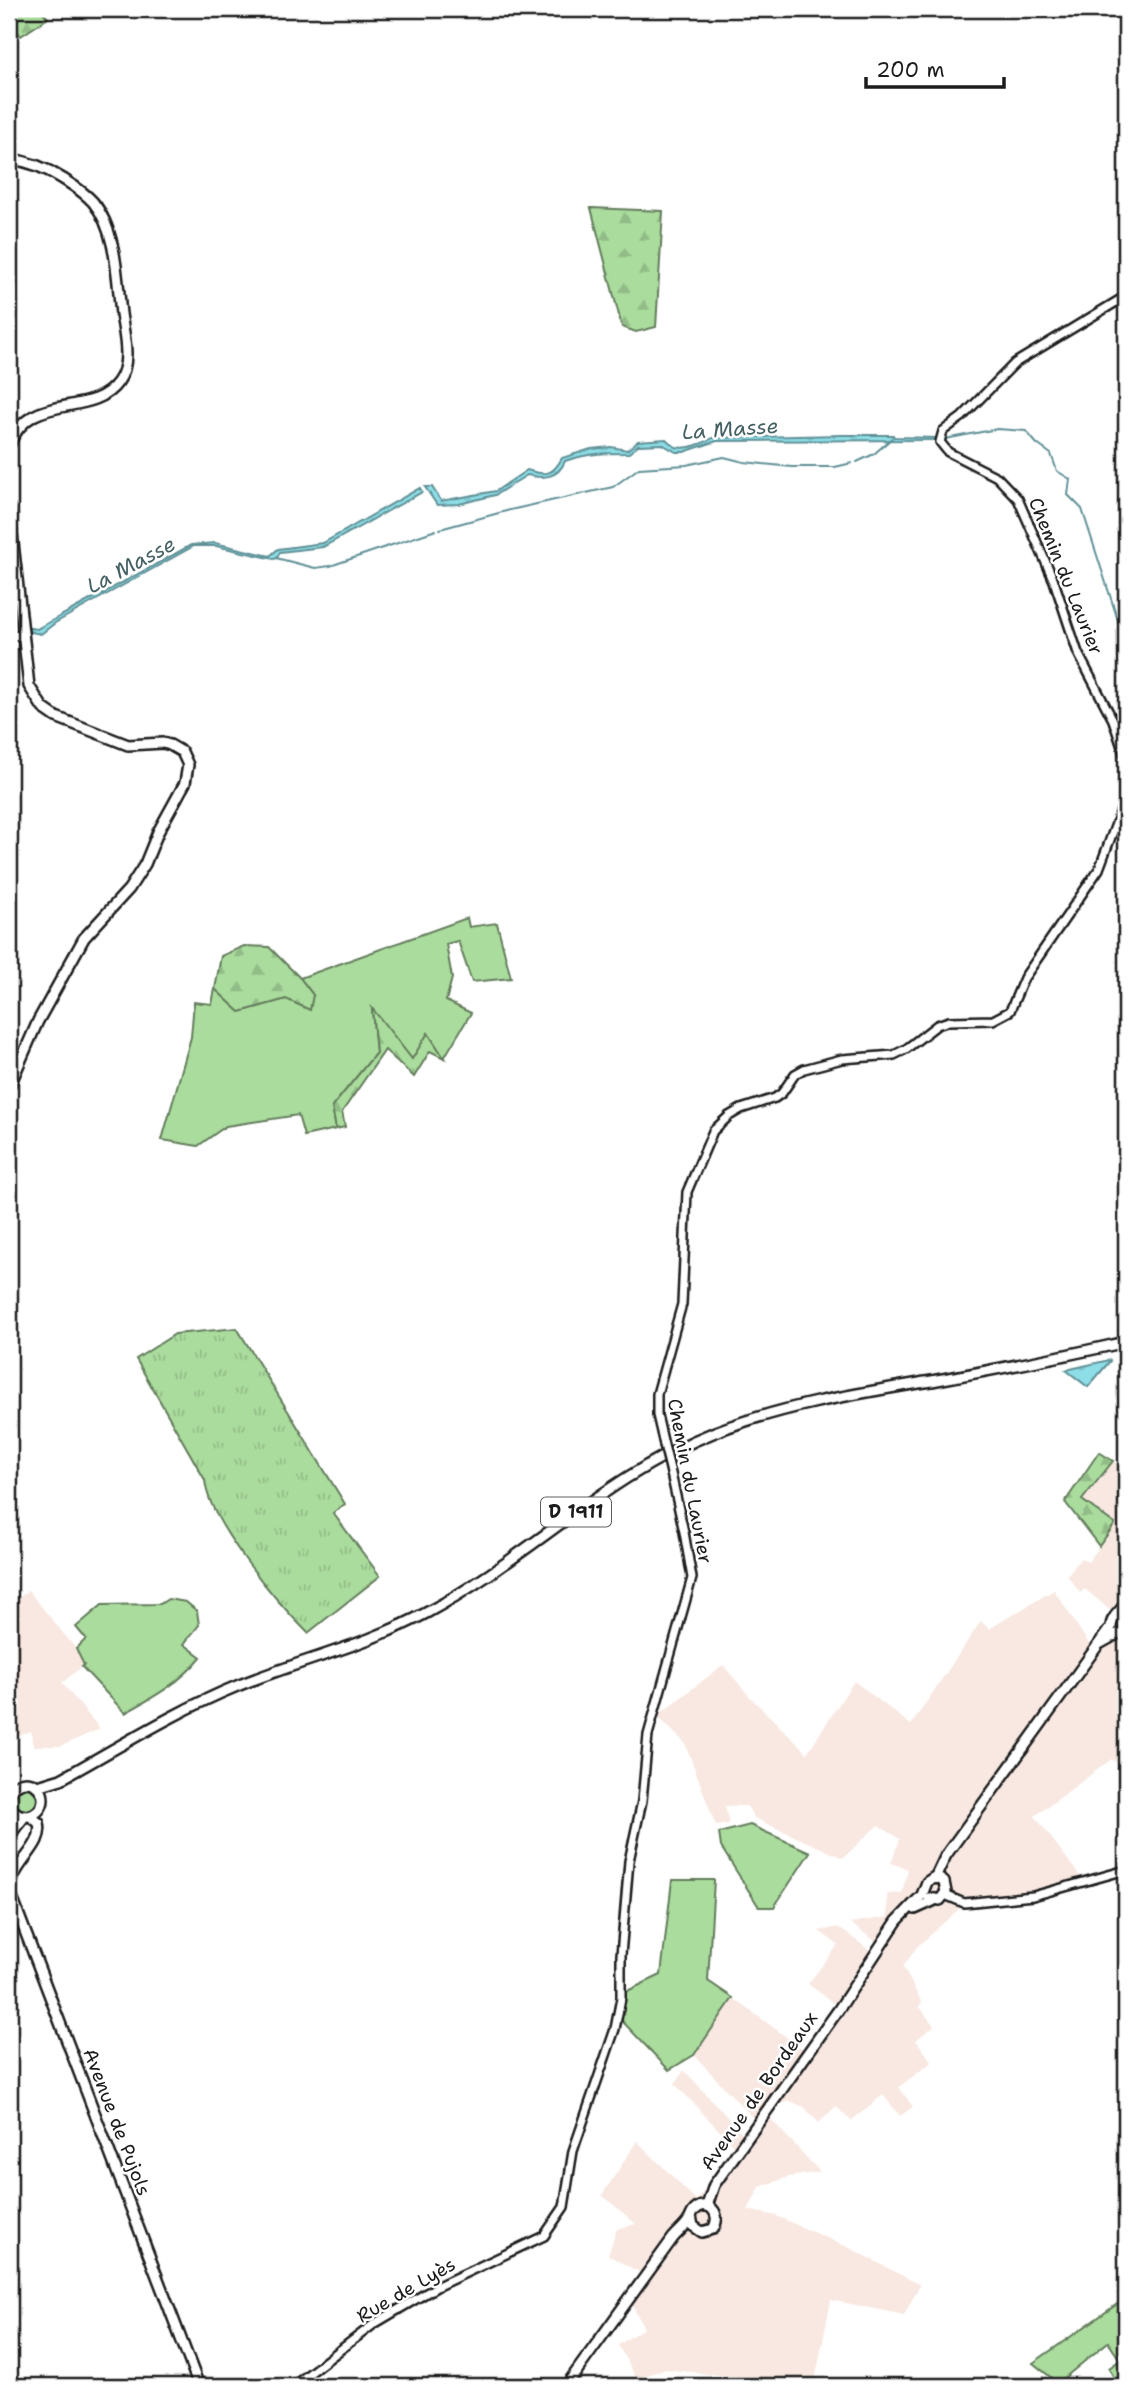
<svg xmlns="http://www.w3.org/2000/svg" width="1135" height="2395" viewBox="0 0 1135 2395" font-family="'Shantell Sans',sans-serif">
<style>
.built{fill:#f8e8e1}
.grass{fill:#aadc9d;stroke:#637c5c;stroke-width:2}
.forest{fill:url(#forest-firs);stroke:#637c5c;stroke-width:2}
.park{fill:url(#park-tufts);stroke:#637c5c;stroke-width:2}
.water{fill:url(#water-ripples);stroke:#609096;stroke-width:2}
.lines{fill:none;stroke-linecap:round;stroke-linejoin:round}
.stream{stroke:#609096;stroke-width:2}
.minor-casing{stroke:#1c1c1c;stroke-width:12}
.major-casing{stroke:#1c1c1c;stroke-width:14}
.minor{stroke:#fff;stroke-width:7}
.major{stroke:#fff;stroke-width:9}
.minor-bridge-casing{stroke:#1c1c1c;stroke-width:12;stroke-linecap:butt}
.minor-bridge{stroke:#fff;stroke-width:7}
.labels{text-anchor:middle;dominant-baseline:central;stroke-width:5;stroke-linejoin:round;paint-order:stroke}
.shield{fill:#fff;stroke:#606060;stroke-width:2}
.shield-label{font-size:18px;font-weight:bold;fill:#1c1c1c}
.street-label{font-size:19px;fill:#1c1c1c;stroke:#fff}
.water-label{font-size:21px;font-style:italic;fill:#446063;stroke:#fff}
</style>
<defs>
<pattern id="forest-firs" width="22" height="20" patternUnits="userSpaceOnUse" patternTransform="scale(1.75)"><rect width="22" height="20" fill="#aadc9d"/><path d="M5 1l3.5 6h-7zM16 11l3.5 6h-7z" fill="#92bc87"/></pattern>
<pattern id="park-tufts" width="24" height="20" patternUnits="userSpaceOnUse" patternTransform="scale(1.75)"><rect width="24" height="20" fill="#aadc9d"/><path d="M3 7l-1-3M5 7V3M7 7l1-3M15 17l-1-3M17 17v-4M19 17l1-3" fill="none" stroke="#92bc87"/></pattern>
<pattern id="water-ripples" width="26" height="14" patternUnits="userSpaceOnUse" patternTransform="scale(1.75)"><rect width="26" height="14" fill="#8ddee7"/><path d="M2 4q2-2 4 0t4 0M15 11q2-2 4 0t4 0" fill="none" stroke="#79bec6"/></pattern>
</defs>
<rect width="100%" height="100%" fill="#fff"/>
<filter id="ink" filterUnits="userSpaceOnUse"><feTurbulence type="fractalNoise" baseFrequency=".0143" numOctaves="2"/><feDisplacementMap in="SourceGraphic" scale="14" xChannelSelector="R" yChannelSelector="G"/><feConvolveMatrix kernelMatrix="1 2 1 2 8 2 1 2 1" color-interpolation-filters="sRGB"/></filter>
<g filter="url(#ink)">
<g class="built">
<polygon points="1113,1461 1126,1471 1126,1754 1115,1762 1112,1759 1035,1816 1082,1879 1035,1892 970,1899 917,1947 903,1967 922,2003 919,2006 934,2026 916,2040 932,2062 899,2087 913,2107 900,2116 883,2095 851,2121 836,2106 819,2123 804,2107 790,2101 775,2106 768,2116 820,2172 789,2177 760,2187 748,2210 776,2216 850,2248 920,2285 904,2315 831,2300 814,2386 664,2369 637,2379 618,2345 644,2328 632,2305 650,2278 608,2255 617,2229 636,2224 602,2195 637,2141 697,2201 734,2146 675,2084 684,2070 742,2133 753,2118 694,2055 733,1998 811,2055 843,2010 808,1984 838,1945 819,1931 838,1927 872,1952 878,1943 850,1923 888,1917 887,1894 902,1893 908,1869 891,1863 900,1839 878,1825 843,1858 754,1818 747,1806 725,1806 729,1824 716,1826 685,1743 657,1716 723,1665 751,1698 807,1753 854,1681 911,1725 981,1621 989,1629 1054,1590 1096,1655 1110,1639 1111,1611 1085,1589 1080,1593 1067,1575 1081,1558 1088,1562 1115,1525 1082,1500"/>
<polygon points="28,1590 76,1649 84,1665 62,1683 100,1729 61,1746 34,1746 32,1742 31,1731 9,1739 9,1607"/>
</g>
<g class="grass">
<polygon points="467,918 469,927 497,923 511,978 472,982 458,941 446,944 452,978 446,1001 471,1013 444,1058 428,1034 412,1060 372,1009 376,1053 332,1107 336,1129 304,1136 298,1115 226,1126 198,1146 162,1140 191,1037 194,1002 212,1004 215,989 240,1012 286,999 313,995 300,978"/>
<path d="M168 1599 186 1602 197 1611 199 1625 184 1644 201 1657C180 1683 154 1697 125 1713L82 1667 84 1665 76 1649 86 1639 76 1627 102 1605 160 1604Z"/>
<circle cx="26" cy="1799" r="13"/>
<polygon points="750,1825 810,1852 774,1907 759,1907 721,1847 719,1833"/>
<polygon points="672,1880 714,1880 708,1981 733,1998 694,2055 669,2070 621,2020 623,1993 661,1975"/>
<polygon points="1126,2298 1126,2386 1118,2386 1109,2368 1120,2360 1108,2342 1058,2383 1033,2363"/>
</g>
<g class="forest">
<polygon points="9,9 40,9 48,18 21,36 9,20"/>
<polygon points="591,208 663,211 656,327 636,332 622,327"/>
<polygon points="244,946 269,947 300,978 313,995 310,1010 286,999 240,1012 215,989 221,956"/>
<polygon points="372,1008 412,1059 428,1033 444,1058 430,1051 414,1077 385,1050 342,1112 345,1127 336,1129 332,1107 376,1053"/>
<polygon points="1099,1452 1113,1461 1082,1500 1115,1524 1099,1546 1065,1502"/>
</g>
<path class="park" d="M237 1328 345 1504 333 1513 380 1576 308 1633C278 1603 208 1522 205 1480L136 1359 175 1334Z"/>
<g class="water">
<path d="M841 435H893L894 437 938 438V440L717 441 684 452H676L662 444 638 445 629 453C604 453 589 453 565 461 558 478 544 479 527 475L495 495 459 504 437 505 425 487H432L441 501 496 491 527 470C546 476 553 475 562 458L591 449 611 447 627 450 638 441 666 439C667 440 675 447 676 447 687 450 704 443 713 438Z"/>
<polygon points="420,488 422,492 323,547 280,552 277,558 274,559 216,546 194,546 55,623 41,634 25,631 24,627 37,629 191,545 215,543 270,556 278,549 323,543"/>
<polygon points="1109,1360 1110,1361 1088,1387 1066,1370"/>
</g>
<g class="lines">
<g class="stream">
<polyline points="945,439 997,429 1026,431 1037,444 1051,454 1057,471 1070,479 1068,495 1082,509 1126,645"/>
<polyline points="857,462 874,454 892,438"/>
<polyline points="440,529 510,510 613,487 639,468 686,465 724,457 744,462 792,467 835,467 852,463"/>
<polyline points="276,558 315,568 330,566 436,530"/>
</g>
<defs>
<g id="minor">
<polyline points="1126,296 1015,363 962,417 943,431 940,442 948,452 997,477 1018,499 1054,581 1078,653 1113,720 1126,759"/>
<polyline points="9,634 23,637"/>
<polyline points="664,1445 657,1415 657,1394 682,1304 687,1192 713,1131 729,1116 741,1109 775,1098 782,1093 795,1074 804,1069 842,1059 894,1055 906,1049 937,1025 949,1021 993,1020 1010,1011 1024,978 1099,869 1126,797"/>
<polyline points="945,1895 964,1903 1033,1896 1126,1870"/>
<polyline points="293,2386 374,2324 438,2286 544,2236 564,2207 573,2151 615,2029 621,1998 621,1955 629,1861 642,1801 648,1735 692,1578 684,1532 670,1469"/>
</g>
<g id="major">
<path d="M9 159C29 161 46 168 63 179 74 186 84 192 93 202 117 231 117 279 121 314 124 335 132 363 118 382 91 420 30 389 9 446"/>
<polyline points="9,507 29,686 43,708 56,717 128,745 163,743 170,745 182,752 188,765 185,783 158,832 145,864 129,889 84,938 38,1021 9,1087"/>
<polyline points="1101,1643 1117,1634"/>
<circle cx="26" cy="1799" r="17"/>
<path d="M38 1786 61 1779C119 1747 176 1711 237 1686 301 1660 368 1645 428 1612 528 1558 608 1474 715 1432 787 1404 861 1393 937 1380 1000 1369 1063 1356 1126 1342"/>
<path d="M30 1816 39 1823C45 1848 11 1862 10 1892L199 2386"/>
<polyline points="9,1836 25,1816"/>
<polyline points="929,1898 940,1900 946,1892 944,1882 938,1878 932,1879"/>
<polyline points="915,1909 933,1901"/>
<path d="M707 2206 714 2185 839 2009 897 1921 922 1895 927 1882 936 1876 946 1855 1111 1627C1111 1616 1122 1611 1126 1602"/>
<path d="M566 2386 673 2238C678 2232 685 2227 689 2220 691 2217 692 2212 695 2210 708 2198 723 2214 713 2229L702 2232 693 2226 691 2216"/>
</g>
</defs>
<use href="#minor" class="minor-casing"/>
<use href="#major" class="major-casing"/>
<use href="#minor" class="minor"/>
<use href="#major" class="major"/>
<defs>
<polyline id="minor-bridge" points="664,1445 670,1469"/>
</defs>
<use href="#minor-bridge" class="minor-bridge-casing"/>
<use href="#minor-bridge" class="minor-bridge"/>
</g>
</g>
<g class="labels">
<rect class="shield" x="541" y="1497.5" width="70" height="29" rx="5"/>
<g class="shield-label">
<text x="576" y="1512">D 1911</text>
</g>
<g class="street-label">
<text transform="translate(1066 576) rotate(68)">Chemin du Laurier</text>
<text transform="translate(690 1481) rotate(79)">Chemin du Laurier</text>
<text transform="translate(759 2091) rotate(-55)">Avenue de Bordeaux</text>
<text transform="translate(117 2122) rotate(69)">Avenue de Pujols</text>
<text transform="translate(406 2290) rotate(-30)">Rue de Lyès</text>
</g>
<g class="water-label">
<text transform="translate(730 429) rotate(-4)">La Masse</text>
<text transform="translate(131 565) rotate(-28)">La Masse</text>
</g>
</g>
<rect width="1135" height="2395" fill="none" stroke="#fff" stroke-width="35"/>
<rect x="18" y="18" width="1100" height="2360" fill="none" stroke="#1c1c1c" stroke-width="2.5" filter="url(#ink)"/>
<path d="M866 77v10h138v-10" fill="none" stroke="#1c1c1c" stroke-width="3.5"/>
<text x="876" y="77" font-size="21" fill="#1c1c1c" stroke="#ffffff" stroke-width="5" paint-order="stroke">200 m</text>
</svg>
